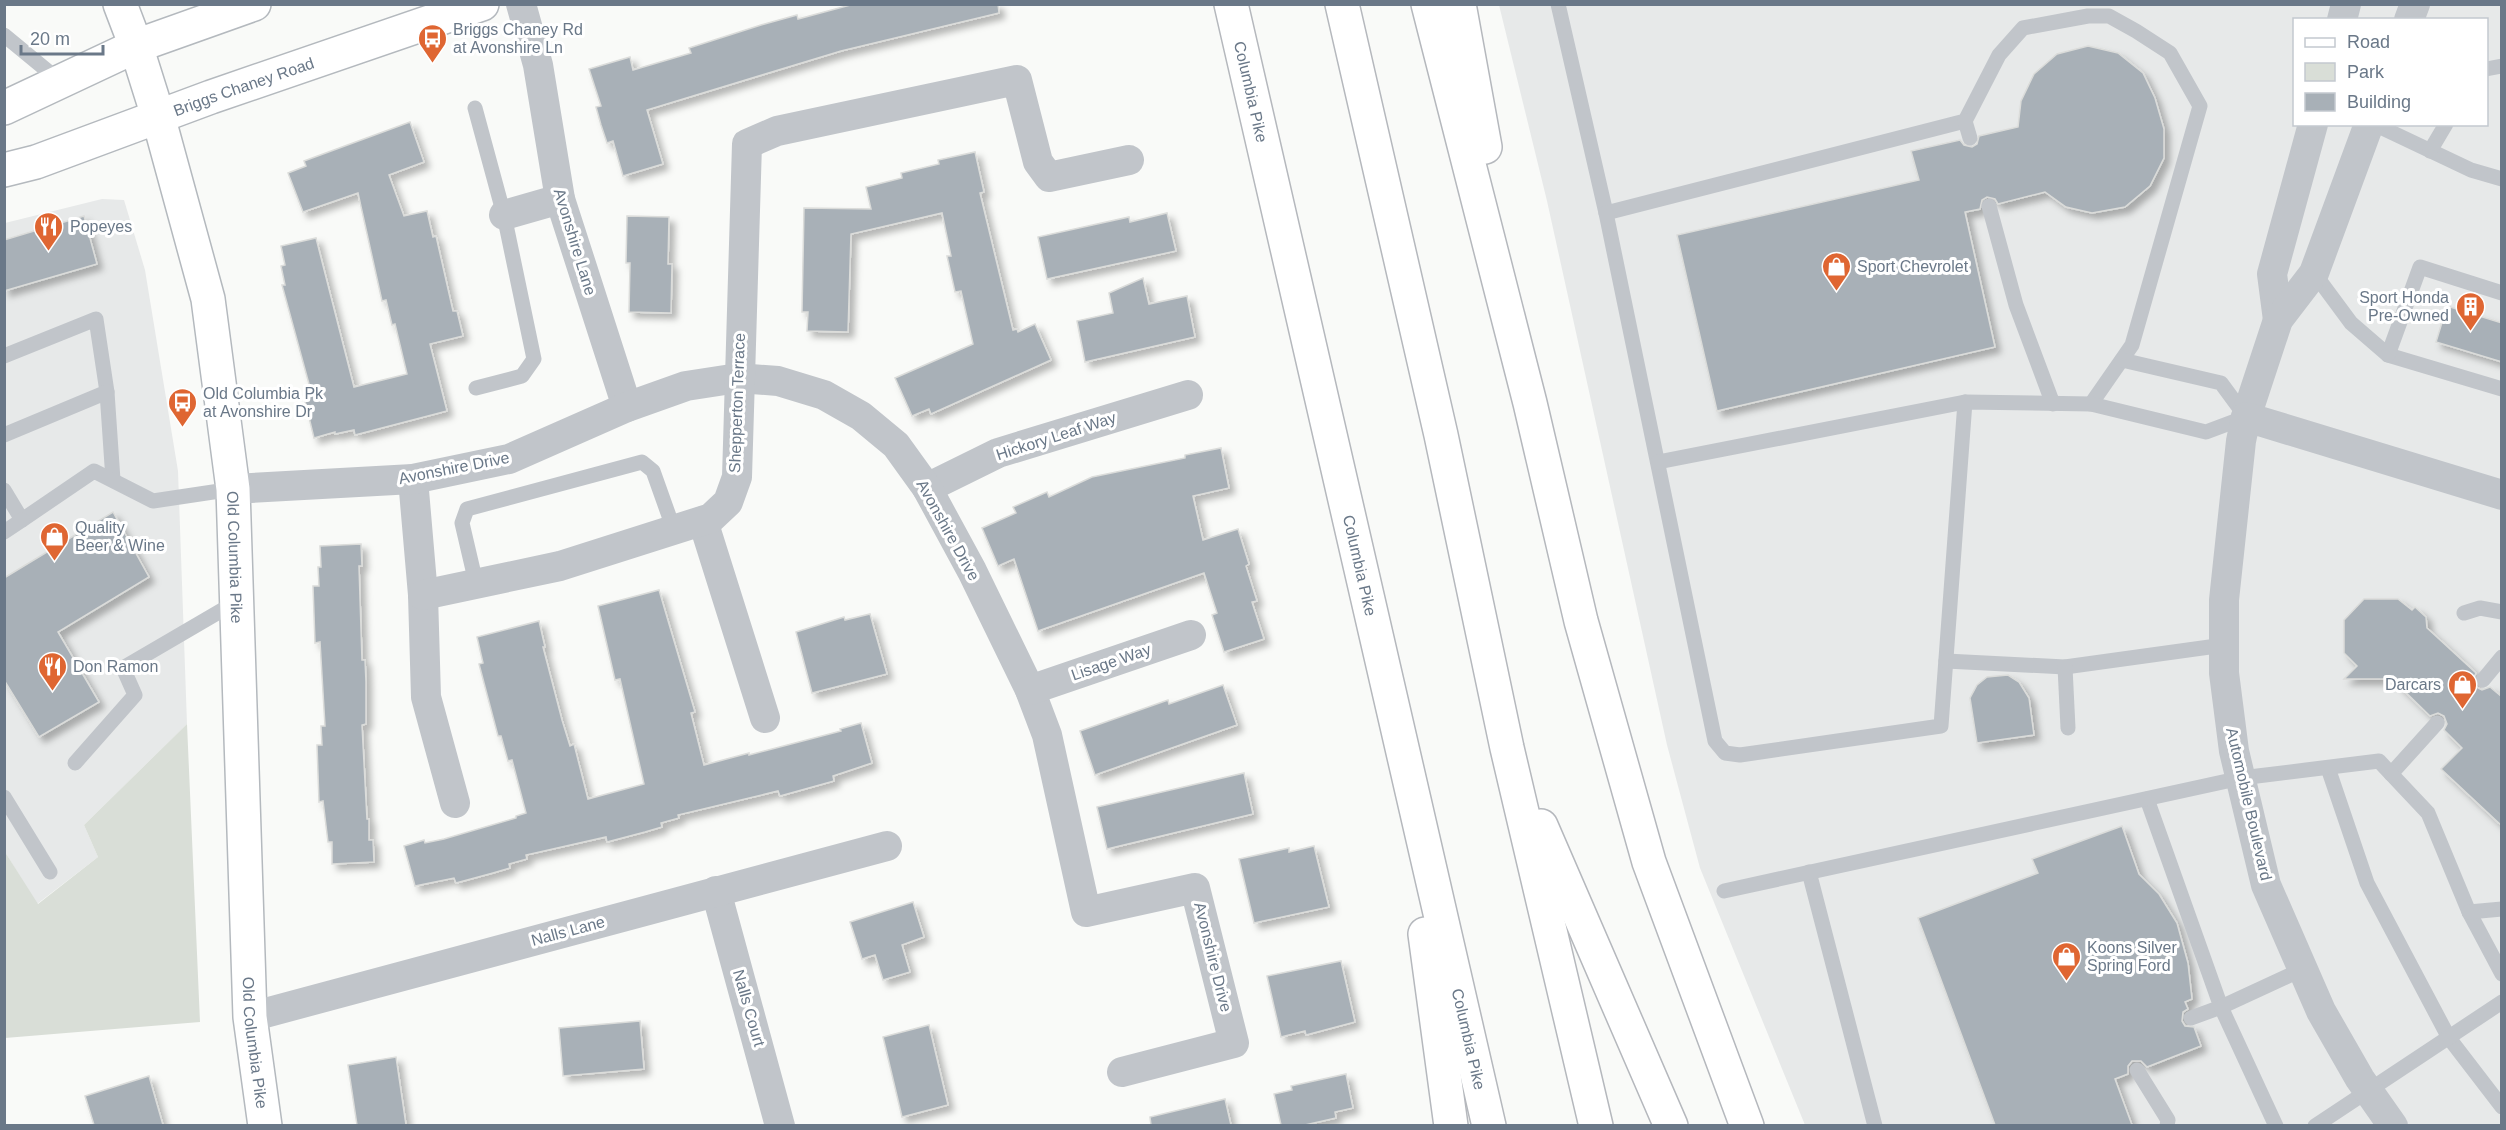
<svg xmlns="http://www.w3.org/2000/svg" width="2506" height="1130" viewBox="0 0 2506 1130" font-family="Arial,sans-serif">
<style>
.built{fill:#e7e9e9;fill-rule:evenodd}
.green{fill:#d9ded7}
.building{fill:#a8b0b7;stroke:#dbdcda;stroke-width:1.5;filter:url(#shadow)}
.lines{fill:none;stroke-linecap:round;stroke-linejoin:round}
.secondary-casing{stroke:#b4b9be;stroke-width:36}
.highway-casing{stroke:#b5b8bd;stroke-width:36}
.lane{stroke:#c1c5ca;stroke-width:15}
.street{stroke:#c1c5ca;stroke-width:30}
.secondary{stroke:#fff;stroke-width:33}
.highway{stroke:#fff;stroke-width:33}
.labels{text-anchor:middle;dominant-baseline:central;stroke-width:6;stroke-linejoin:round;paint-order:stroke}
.poi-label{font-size:16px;fill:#6a7888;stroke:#fff;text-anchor:start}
.street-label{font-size:16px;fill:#6a7888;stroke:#fff}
</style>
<defs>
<filter id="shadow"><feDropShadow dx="5.5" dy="5.5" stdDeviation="3" flood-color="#0004"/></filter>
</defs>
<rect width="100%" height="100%" fill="#f9faf8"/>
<g class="built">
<path d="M1499 5H2501V1125H1805L1700 868 1667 745 1547 201ZM2294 20H2486V124H2294Z"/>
<polygon points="102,199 124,200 145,270 178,471 187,724 84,825 98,857 37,904 5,852 5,223"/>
</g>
<polygon class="green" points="187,724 200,1022 5,1038 5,852 38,904 98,857 84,825"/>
<g class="building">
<polygon points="854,4 998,4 999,13 841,51 647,110 663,164 623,176 613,141 607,143 601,125 596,107 601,106 589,69 630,57 633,70 691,53 689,48 761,25 797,15 798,19"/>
<polygon points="2088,46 2118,53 2143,73 2155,98 2164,129 2164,158 2150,186 2125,207 2092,213 2066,207 2045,192 1998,204 1995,199 1987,197 1982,200 1980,209 1965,212 1995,347 1717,411 1677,235 1919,180 1911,151 1960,140 1964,145 1972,147 1977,144 1979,136 2018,127 2021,101 2034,74 2057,54"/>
<polygon points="410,122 424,162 389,175 404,216 427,211 433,237 436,236 453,311 457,311 463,336 430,344 447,411 355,435 354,430 335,434 335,432 314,438 304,397 312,395 282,285 285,285 281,266 285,265 281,246 316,238 354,387 407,374 395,324 392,325 386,300 382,301 358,193 303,212 288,173 306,166 304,161"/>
<polygon points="975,152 984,192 980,193 1013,330 1017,329 1018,332 1035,324 1051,360 931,414 929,409 912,416 895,378 973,344 961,291 955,292 947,256 951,256 942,213 851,234 848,332 807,331 808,312 802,312 804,208 871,209 866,187 902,178 901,173 939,164 938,160"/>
<polygon points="1167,213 1176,251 1047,279 1038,237 1129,217 1130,222"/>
<polygon points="84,216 97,264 4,291 4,240"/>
<polygon points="627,216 669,217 668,264 672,264 671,313 629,312 630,263 626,263"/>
<polygon points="1143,278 1149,304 1187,296 1195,337 1085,362 1077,321 1113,313 1109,293"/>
<polygon points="2447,306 2502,323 2502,362 2436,342"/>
<polygon points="1221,448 1229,488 1193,496 1203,540 1238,529 1249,564 1246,566 1257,601 1252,602 1264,639 1224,652 1212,615 1217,613 1204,573 1038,631 1014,559 998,566 982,528 1016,513 1013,507 1047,492 1049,497 1092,477 1185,458 1185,455"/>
<polygon points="113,512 149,577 58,632 99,702 39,737 4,680 4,578"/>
<polygon points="361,544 362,566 359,566 362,660 365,660 366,682 366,724 362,725 363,744 367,819 369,819 369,840 373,840 374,862 332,864 332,842 328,842 323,801 319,802 317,745 322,745 321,726 325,726 320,642 315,643 313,586 319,586 318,567 321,567 320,546"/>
<polygon points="659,590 695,712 691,713 704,765 749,753 749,755 841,731 840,729 861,723 872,763 833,776 834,781 780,796 778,791 678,815 679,818 661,823 662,827 645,832 607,842 606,837 526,855 527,859 509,864 510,868 493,873 456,883 454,878 415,886 404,846 424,840 425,843 444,839 516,818 516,816 526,813 512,760 508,761 501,736 498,736 479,664 483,663 477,637 539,621 545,647 543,647 562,720 570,746 574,744 588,799 644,784 620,679 615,680 598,606"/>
<polygon points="2364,599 2398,599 2412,610 2415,607 2426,617 2427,628 2476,673 2473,679 2476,687 2482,690 2490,687 2502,697 2502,826 2441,769 2462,748 2444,730 2447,724 2444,716 2438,713 2430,716 2392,679 2344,679 2357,666 2344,653 2344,620"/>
<polygon points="870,614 887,674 812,693 796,632 844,617 845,620"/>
<polygon points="2008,675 2019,682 2029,698 2034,735 1977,743 1970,698 1977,685 1987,677"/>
<polygon points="1223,685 1237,725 1095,775 1080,731 1168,700 1169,704"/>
<polygon points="1244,773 1253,814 1107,849 1097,807"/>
<polygon points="2122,826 2139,874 2159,894 2177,923 2188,963 2192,999 2185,1002 2188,1009 2183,1012 2182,1021 2185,1026 2194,1027 2201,1046 2147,1067 2141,1061 2132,1061 2128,1066 2128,1074 2115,1079 2132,1125 1995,1125 1918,918 2038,873 2032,859"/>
<polygon points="1314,846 1329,907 1254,923 1239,859 1289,848 1289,852"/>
<polygon points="913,902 924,937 902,945 910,972 883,980 875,955 862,959 850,922"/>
<polygon points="1341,961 1355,1022 1306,1035 1305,1031 1281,1037 1267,976"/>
<polygon points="640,1021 644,1069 563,1076 559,1028"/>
<polygon points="929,1025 948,1105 902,1117 883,1037"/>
<polygon points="396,1057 406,1125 357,1125 348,1065"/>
<polygon points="1346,1074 1353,1108 1335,1112 1336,1118 1305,1125 1281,1125 1274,1094 1292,1090 1291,1086"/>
<polygon points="149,1076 163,1125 94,1125 85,1096"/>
<polygon points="1225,1099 1231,1125 1151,1125 1150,1117"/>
</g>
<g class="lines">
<defs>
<g id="secondary">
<path id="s1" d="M120 4 136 46 158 116 208 299 233 489 250 1017 265 1126"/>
<polyline points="4,108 136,46 254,4"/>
<path id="s2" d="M4 170 36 162 211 97 482 4"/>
</g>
<g id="highway">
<path id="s3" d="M1231 4 1489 1126"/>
<polyline points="1342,4 1441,435 1507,748 1596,1126"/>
<polyline points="1428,4 1530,403 1581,621 1649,862 1747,1126"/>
<polyline points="1459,4 1485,147"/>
<polyline points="1541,826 1671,1126"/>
<polyline points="1425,934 1451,1126"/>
</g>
</defs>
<use href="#secondary" class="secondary-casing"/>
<use href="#highway" class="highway-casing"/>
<g class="lane">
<polyline points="1558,4 1606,213 1965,121 1999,55 2023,28 2088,16 2109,16 2136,31 2170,53 2200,106 2132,345 2091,404"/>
<polyline points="4,35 61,82"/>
<polyline points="2486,69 2502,66"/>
<polyline points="475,108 504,215 534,359 522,376 476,388"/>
<polyline points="1965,121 1970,138"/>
<polyline points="2374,124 2471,170 2502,179"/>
<polyline points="2430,151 2446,124"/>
<polyline points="1989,206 2016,305 2053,404"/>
<polyline points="1606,213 1715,741 1725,753 1740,755 1941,726 1965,402"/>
<polyline points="2314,273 2351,323 2388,355 2502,389"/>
<polyline points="2388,355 2420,267 2502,293"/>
<polyline points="4,356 96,319 107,392"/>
<polyline points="4,435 107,392 113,480"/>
<polyline points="1658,462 1965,402 2091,404 2206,432 2246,417 2221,383 2122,360"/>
<polyline points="4,490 22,520 94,471 153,501 233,489"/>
<polyline points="4,532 22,520"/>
<polyline points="476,583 462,523 467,509 642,462 653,471 674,530"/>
<polyline points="2464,613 2480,608 2502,612"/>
<polyline points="1946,661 2065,667 2224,645"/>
<polyline points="2065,667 2068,728"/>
<polyline points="2483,680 2502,657"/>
<polyline points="75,763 135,695 123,668 236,602"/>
<polyline points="2328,768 2367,883 2449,1038 2502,1107"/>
<polyline points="2391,774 2437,723"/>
<polyline points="4,797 50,872"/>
<polyline points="2147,799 2221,1007 2191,1018"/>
<polyline points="1809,872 1875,1126"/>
<polyline points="1724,891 2241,778 2379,761 2428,813 2469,912 2502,974"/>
<polyline points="2469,912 2502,909"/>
<polyline points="2137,1070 2168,1120 2167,1126"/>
<polyline points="2276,1126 2221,1007 2303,969"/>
<polyline points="2315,1126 2502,1002"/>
</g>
<g class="street">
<polyline points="521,4 538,65 560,199 627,407"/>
<polyline points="2342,20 2346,4"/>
<polyline points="2409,20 2415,4"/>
<polyline points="504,215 560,199"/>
<polyline points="2278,320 2272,274 2313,124"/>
<polyline points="2246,417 2278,320 2314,273 2369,124"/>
<polyline points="413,479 423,595 426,697 455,803"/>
<polyline points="927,488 998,453 1188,395"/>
<polyline points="233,489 413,479 509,459 627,407 686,386 738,378 778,381 824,395 861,416 896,445 927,488 972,571 1030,690 1047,735 1086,912 1195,888 1234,1043 1122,1072"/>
<polyline points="703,521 765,718"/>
<polyline points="423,595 560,566 711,518 728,502 737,477 747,144 777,131 1017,80 1038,162 1049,177 1129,160"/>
<polyline points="1030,690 1191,635"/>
<polyline points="716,891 780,1126"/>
<polyline points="250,1017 887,846"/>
<polyline points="2393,1126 2360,1079 2321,1011 2266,885 2234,751 2224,673 2224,600 2241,441 2246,417 2502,495"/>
</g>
<use href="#secondary" class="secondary"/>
<use href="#highway" class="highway"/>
</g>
<defs>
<symbol id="bus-pin" viewBox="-11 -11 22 30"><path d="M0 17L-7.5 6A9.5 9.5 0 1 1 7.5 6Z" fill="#df6632" stroke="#fff"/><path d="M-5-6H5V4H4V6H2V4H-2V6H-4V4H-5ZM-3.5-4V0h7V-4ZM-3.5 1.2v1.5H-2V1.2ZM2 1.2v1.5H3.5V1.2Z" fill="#fff"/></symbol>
<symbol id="restaurant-pin" viewBox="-11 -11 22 30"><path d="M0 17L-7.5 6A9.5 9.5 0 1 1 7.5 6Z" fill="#df6632" stroke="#fff"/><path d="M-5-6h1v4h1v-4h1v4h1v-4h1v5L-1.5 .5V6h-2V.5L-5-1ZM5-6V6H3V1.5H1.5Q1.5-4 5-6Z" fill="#fff"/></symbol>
<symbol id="shop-pin" viewBox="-11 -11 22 30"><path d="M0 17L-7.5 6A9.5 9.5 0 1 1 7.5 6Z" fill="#df6632" stroke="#fff"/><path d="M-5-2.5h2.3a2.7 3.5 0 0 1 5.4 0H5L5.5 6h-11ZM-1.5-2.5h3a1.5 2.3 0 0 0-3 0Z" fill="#fff"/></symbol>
<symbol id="building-pin" viewBox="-11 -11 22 30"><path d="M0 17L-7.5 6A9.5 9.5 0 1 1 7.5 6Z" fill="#df6632" stroke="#fff"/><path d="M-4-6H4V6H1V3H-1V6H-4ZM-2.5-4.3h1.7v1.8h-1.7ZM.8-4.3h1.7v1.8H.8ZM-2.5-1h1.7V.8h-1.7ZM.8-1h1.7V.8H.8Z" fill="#fff"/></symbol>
</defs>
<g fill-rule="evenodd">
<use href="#bus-pin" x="416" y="22" width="33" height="45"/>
<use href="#restaurant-pin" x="32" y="210" width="33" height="45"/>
<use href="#shop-pin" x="1820" y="250" width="33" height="45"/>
<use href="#building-pin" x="2454" y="290" width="33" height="45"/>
<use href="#bus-pin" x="166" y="386" width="33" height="45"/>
<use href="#shop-pin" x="38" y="520" width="33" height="45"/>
<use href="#restaurant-pin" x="36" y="650" width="33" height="45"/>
<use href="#shop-pin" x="2446" y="668" width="33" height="45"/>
<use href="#shop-pin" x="2050" y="940" width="33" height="45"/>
</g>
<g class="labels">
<g class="poi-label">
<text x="453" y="29">Briggs Chaney Rd<tspan x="453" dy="18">at Avonshire Ln</tspan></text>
<text x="70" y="226">Popeyes</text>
<text x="1857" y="266">Sport Chevrolet</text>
<text x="2449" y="297" text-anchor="end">Sport Honda<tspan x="2449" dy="18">Pre-Owned</tspan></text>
<text x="203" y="393">Old Columbia Pk<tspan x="203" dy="18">at Avonshire Dr</tspan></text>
<text x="75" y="527">Quality<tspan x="75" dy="18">Beer &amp; Wine</tspan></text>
<text x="73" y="666">Don Ramon</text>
<text x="2441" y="684" text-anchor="end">Darcars</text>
<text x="2087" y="947">Koons Silver<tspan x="2087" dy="18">Spring Ford</tspan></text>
</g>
<g class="street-label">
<text stroke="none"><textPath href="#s2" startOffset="254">Briggs Chaney Road</textPath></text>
<text stroke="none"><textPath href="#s3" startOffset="90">Columbia Pike</textPath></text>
<text transform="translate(575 242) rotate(73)">Avonshire Lane</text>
<text transform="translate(737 403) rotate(-88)">Shepperton Terrace</text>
<text transform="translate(1056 436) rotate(-18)">Hickory Leaf Way</text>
<text transform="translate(454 468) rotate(-11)">Avonshire Drive</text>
<text transform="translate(948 530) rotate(61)">Avonshire Drive</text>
<text stroke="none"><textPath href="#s1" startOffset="568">Old Columbia Pike</textPath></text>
<text stroke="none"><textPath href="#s3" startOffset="576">Columbia Pike</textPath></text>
<text transform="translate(1111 662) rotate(-19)">Lisage Way</text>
<text transform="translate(2249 804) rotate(77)">Automobile Boulevard</text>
<text transform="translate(568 931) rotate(-15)">Nalls Lane</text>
<text transform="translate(1213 957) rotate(76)">Avonshire Drive</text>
<text transform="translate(749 1008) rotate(74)">Nalls Court</text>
<text stroke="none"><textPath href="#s3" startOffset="1062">Columbia Pike</textPath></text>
<text stroke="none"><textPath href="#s1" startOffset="1054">Old Columbia Pike</textPath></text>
</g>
</g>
<rect width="2506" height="1130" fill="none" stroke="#6a7888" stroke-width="12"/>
<rect x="2293" y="18" width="195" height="108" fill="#ffffff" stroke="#c3c9cf" stroke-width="1.5"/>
<rect x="2305" y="38" width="30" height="9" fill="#ffffff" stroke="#c3c9cf" stroke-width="1.5"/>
<text x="2347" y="48" font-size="18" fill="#6a7888">Road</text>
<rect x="2305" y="63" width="30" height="18" fill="#d9ded7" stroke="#c3c9cf" stroke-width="1.5"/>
<text x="2347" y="78" font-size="18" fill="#6a7888">Park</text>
<rect x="2305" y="93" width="30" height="18" fill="#a8b0b7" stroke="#c3c9cf" stroke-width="1.5"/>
<text x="2347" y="108" font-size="18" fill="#6a7888">Building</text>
<path d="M21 45v9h82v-9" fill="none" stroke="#6a7888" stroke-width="3"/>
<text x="30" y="45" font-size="18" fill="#6a7888" stroke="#ffffff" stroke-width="4.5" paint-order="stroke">20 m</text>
</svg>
